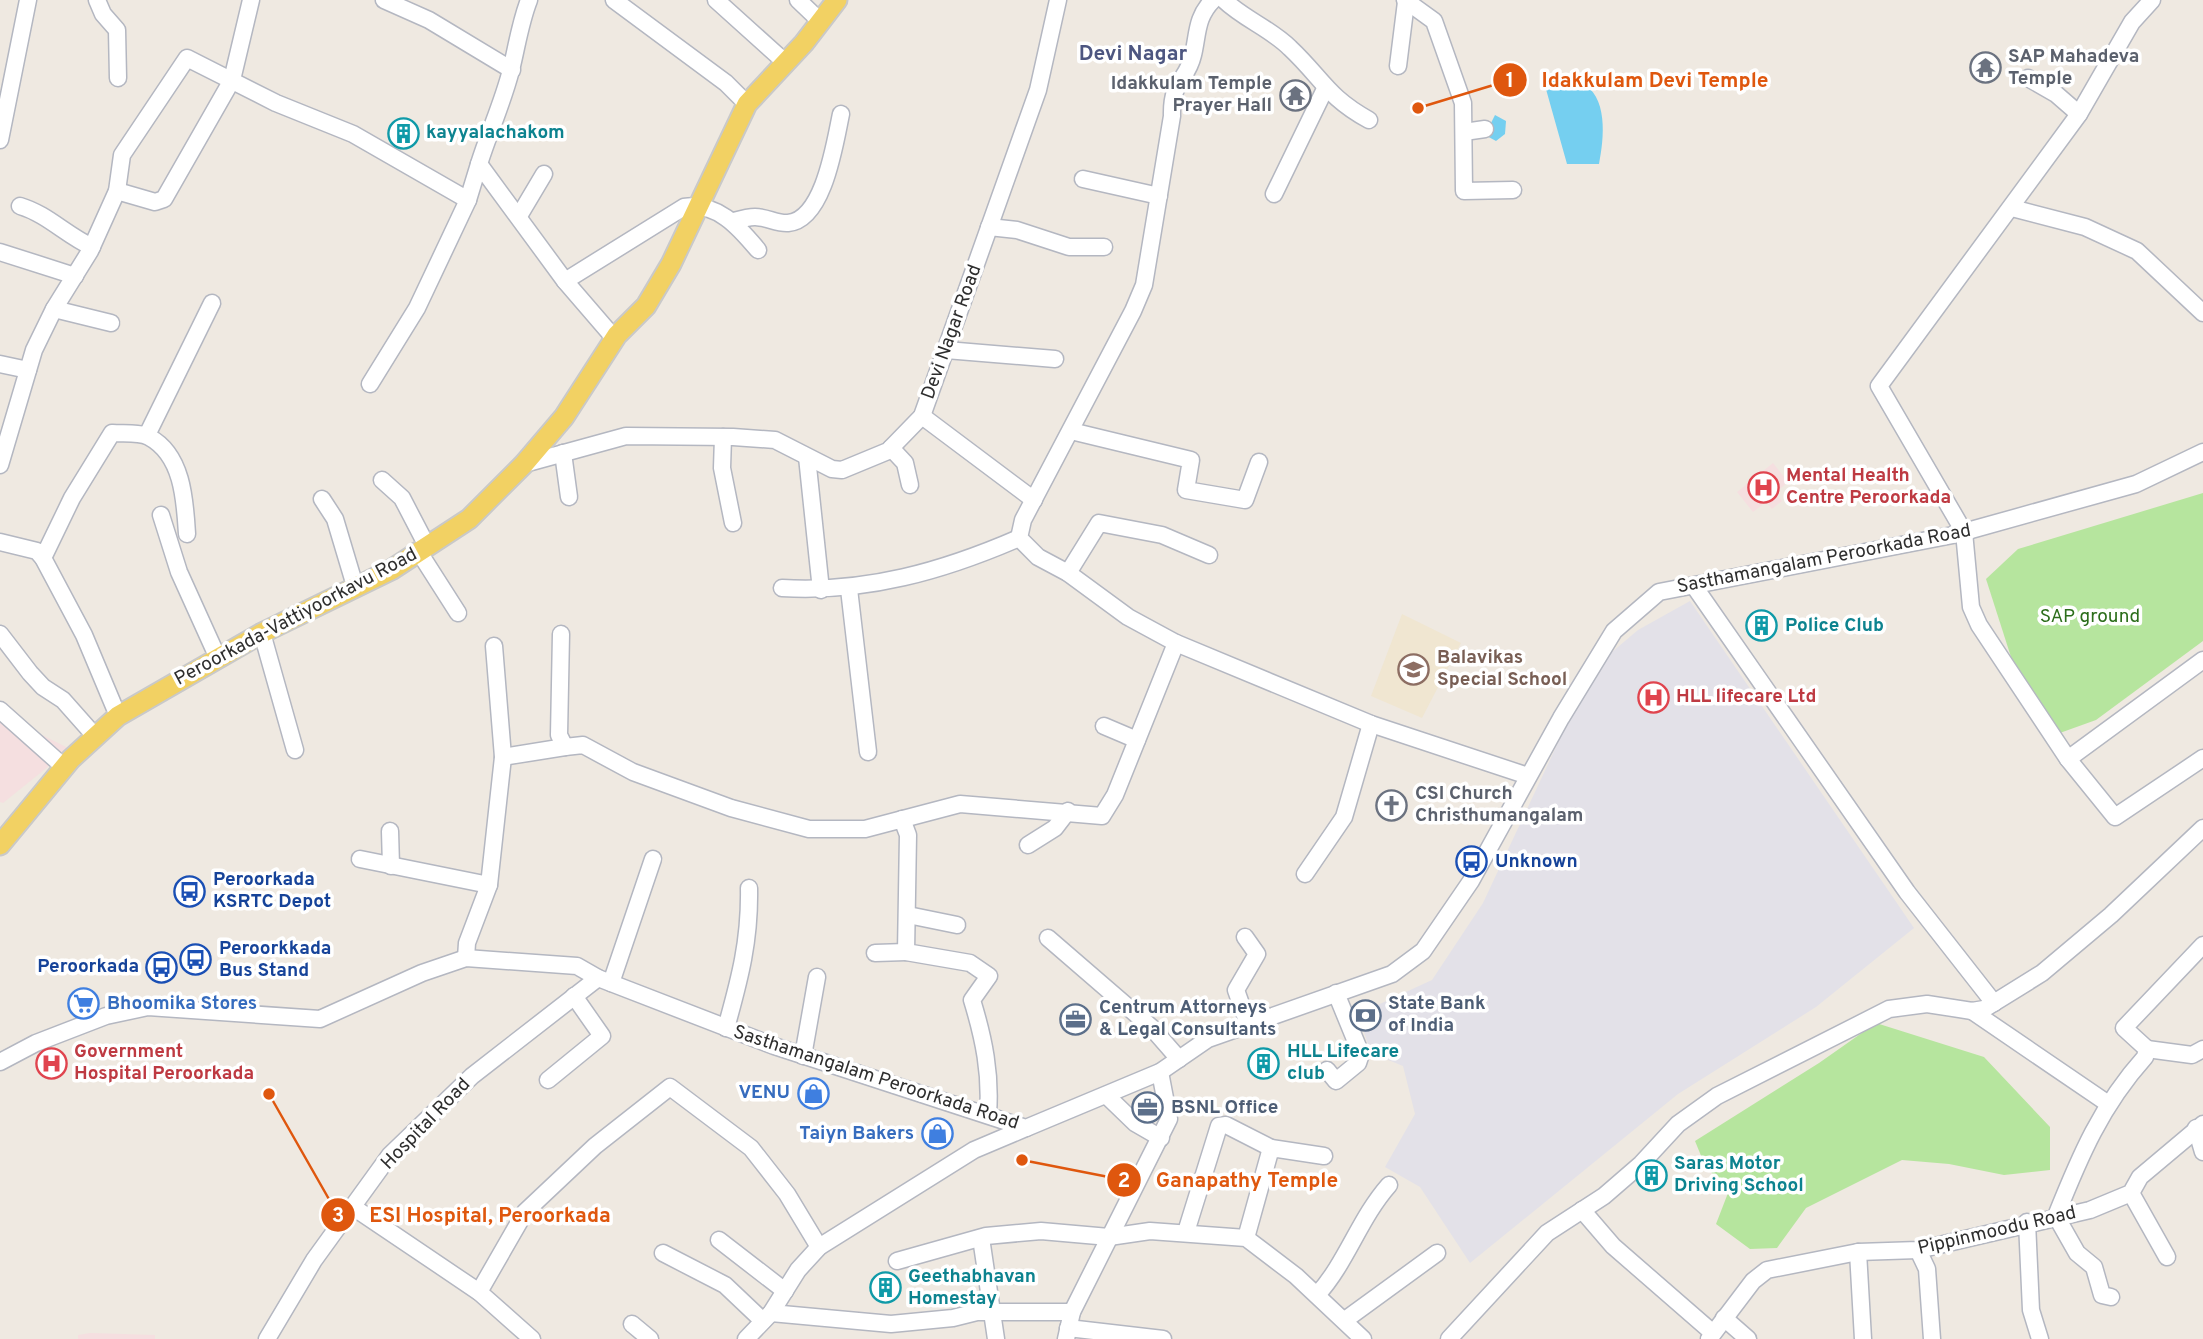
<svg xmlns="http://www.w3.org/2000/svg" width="2203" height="1339" viewBox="0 0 2203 1339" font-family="Overpass,sans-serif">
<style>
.industrial{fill:#e3e1e8}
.education{fill:#f0e6d1}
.medical{fill:#f5dfe0}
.green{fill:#b6e59e}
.water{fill:#75cff0}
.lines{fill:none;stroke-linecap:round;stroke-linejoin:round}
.minor-casing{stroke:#b4b7c1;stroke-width:19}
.major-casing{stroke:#c9c9c9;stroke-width:23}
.minor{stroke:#fff;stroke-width:16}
.major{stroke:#f2d163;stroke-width:19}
.labels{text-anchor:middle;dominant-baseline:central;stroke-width:7;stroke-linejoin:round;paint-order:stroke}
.worship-label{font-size:19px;font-weight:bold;fill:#5b616d;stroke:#fff;text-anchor:start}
.culture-label{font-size:19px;font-weight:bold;fill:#0d838f;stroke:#fff;text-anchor:start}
.street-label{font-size:19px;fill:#2e2e2e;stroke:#fff}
.health-label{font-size:19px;font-weight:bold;fill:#be3a42;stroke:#fff;text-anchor:start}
.park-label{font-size:19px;fill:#2c6e1b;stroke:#fff}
.education-label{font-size:19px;font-weight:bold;fill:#785e54;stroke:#fff;text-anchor:start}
.transit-label{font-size:19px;font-weight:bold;fill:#164399;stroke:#fff;text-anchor:start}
.shop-label{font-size:19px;font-weight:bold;fill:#366cbe;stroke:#fff;text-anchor:end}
.service-label{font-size:19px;font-weight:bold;fill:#4e5e75;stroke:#fff;text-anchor:start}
.neighbourhood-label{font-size:21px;font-weight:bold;fill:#4d5680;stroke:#fff}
.leader{fill:none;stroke:#df570e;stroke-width:2.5}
.callout-dot{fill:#df570e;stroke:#fff;stroke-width:2.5}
.mark-label{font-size:21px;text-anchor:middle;font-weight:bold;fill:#fff}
.callout-label{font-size:21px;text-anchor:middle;font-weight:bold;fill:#df570e;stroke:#fff;stroke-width:7;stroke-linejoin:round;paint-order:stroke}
</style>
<rect width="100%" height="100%" fill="#efe9e1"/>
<polygon class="industrial" points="1690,601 1914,928 1816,1007 1678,1094 1470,1263 1420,1187 1385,1167 1415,1114 1403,1066 1371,1053 1358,1014 1432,980 1483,903 1593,668 1638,630"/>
<polygon class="education" points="1402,614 1461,643 1422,718 1371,696"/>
<g class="medical">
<polygon points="1773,463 1788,482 1775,493 1782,501 1772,509 1766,502 1753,512 1737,492"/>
<polygon points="0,714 70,749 3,803 0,802"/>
<polygon points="90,1333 155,1335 155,1339 78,1339 78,1335"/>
</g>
<g class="green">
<polygon points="2203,493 2203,641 2096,720 2057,734 2011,657 1986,579 2018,549"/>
<polygon points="1876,1023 1984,1057 2050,1127 2050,1170 2004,1175 1949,1164 1902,1160 1806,1208 1777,1248 1750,1249 1716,1224 1728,1193 1704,1163 1695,1141 1819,1063"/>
</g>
<g class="water">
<path d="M1542 75C1553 77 1570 77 1580 82 1609 95 1604 139 1599 164H1567Z"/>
<polygon points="1495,115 1506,121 1505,134 1496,141 1485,135"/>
</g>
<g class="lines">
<defs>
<g id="minor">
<polyline points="97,0 103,14 117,30 118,78"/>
<polyline points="384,0 429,20 512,70"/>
<polyline points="614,0 726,83 747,104"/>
<polyline points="716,0 786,63"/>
<polyline points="798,0 821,22"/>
<path d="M1213 0C1196 17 1198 34 1193 55 1187 81 1171 80 1172 116L1144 285 1133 311 1023 520 1019 538 1038 557 1068 573 1128 617 1176 643 1371 724 1528 776"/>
<path d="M1224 0C1244 19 1271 29 1290 48 1322 78 1327 97 1369 120"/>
<polyline points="1405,0 1434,21 1463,103 1464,191 1513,190"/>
<polyline points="1398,66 1406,2"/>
<polyline points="2028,78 2056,94 2079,114 1879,386 1964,532 1971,607 1979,625 2068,759 2115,817 2203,758"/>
<polyline points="2079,114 2132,22 2152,0"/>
<polyline points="1464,132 1485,129"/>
<polyline points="0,140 28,0"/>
<path d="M479 164C489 132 503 102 511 70 517 46 520 23 529 0"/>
<polyline points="1083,179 1159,196"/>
<polyline points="117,191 155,202 164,199 232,80 251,0"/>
<polyline points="1274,194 1325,89"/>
<path d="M20 206C47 214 66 235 92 247"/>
<polyline points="2012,208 2085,227 2137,251 2203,313"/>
<polyline points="519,216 544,174"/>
<path d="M734 221C741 219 749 217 755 217 766 217 778 224 788 223 824 220 835 142 841 114"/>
<polyline points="989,227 1017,230 1069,247 1104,247"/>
<polyline points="0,252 75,276"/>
<path d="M565 281 684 207C717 202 738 226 758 250"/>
<polyline points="54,309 111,323"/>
<polyline points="946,350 1055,359"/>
<polyline points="0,364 28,370"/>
<polyline points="370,384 417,308 468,200"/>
<polyline points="922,416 1034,500"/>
<polyline points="1071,431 1191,460 1186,490 1245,500 1259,462"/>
<polyline points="147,435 212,303"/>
<polyline points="723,437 722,468 733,523"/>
<polyline points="891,448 905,463 910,485"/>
<polyline points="563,453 569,497"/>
<polyline points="807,457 821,590"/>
<polyline points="524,464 626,436 733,437 775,440 832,469 842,470 888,451 922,416 1038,90 1058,0"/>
<polyline points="0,465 34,350 54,309 90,251 117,191 122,155 187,58 276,103 353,134 468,200 479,164 565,281 615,339"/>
<polyline points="382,480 402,498 427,546"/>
<polyline points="322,499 335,519 355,586"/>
<polyline points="161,515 179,572 217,656"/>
<polyline points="0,542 37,551 43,558 84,635 118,716"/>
<polyline points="419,552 458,613"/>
<path d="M43 558 72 498 112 433C123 434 140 432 149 437 183 455 185 501 187 534"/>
<polyline points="1068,573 1099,523 1162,535 1209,555"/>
<polyline points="1694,586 1907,892 1994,1003"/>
<path d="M782 588C866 593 943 571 1019 538"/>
<polyline points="849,589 868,752"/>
<polyline points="262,633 295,750"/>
<polyline points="0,634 30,673 43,687 63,700 94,735"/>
<polyline points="0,710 64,767"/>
<polyline points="1104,726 1137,740"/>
<polyline points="565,747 583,745 633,772 731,808 809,829 865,829 960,804 1102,816 1115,795 1176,643"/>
<polyline points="503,757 565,747 559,735 561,634"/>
<polyline points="2068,759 2203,660"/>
<path d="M902 819 908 835 906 952 970 963 989 976 972 1000C984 1039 991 1074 988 1114"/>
<polyline points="390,831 391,866"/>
<polyline points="1028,845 1055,828 1068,811"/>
<polyline points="360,859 489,885"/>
<polyline points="1305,874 1344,817 1371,724"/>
<polyline points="908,915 957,925"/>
<polyline points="1245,937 1257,954 1236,990 1248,1024"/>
<polyline points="1048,938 1151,1027 1179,1059"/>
<polyline points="875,953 906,952"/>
<polyline points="466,958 467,943 489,885 503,757 494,646"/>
<polyline points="611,983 653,859"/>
<polyline points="1972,1011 2107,1103"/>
<path d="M726 1028C740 978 750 940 749 888"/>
<polyline points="2147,1049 2192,1055 2203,1049"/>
<polyline points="803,1056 817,977"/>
<polyline points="0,1062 36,1043 106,1016 148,1007 320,1019 422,973 466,958 577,966 598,978 774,1046 1026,1128 1160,1072 1208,1039 1392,974 1423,951 1471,881 1561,718 1614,631 1659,592 1953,535 2136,484 2203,452"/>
<polyline points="1327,1070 1336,1081 1358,1063 1361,1054 1336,993"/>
<polyline points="548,1080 602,1036 574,996"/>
<polyline points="1106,1095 1135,1123 1161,1138"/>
<polyline points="2196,1128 2203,1152"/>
<polyline points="2131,1193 2167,1257"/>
<polyline points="353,1207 479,1292 532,1339"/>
<polyline points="1582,1210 1613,1246 1713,1333"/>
<polyline points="2027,1222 2031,1310 2040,1339"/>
<polyline points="1186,1232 1219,1126 1226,1125 1271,1148"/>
<polyline points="981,1238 996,1339"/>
<polyline points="1246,1238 1271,1148 1324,1156"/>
<polyline points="719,1240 785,1291"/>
<polyline points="1918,1250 1927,1269 1932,1339"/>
<polyline points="1858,1252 1863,1339"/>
<polyline points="663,1253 725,1285 763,1321"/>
<polyline points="897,1261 986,1236 1041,1231 1109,1237 1150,1231 1246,1238 1296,1276 1363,1339"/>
<polyline points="479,1292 525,1212 595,1146 670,1087 751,1148 787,1194 819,1247"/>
<path d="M1317 1295C1347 1262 1359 1219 1389 1185"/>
<path d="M2111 1297 2102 1295 2094 1267 2077 1253 2056 1216C2080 1156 2101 1106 2145 1057L2147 1049 2124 1028 2203 945"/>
<polyline points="771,1313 891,1324 953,1318 977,1312 1072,1312"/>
<polyline points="1724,1318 1748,1339"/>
<polyline points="1345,1320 1437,1253"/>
<polyline points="632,1324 650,1339"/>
<polyline points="1068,1328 1163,1339"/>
<polyline points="267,1339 314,1260 390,1155 472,1076 598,978"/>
<polyline points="746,1339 771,1313 798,1270 819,1247 974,1150 1026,1128"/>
<polyline points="1066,1339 1072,1312 1169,1119 1160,1072"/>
<polyline points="1449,1339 1547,1233 1604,1196 1641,1164 1678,1124 1717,1096 1889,1009 1927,1004 1972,1011 1984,1009 2042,973 2111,915 2203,828"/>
<polyline points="1709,1339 1753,1281 1767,1270 1858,1252 1918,1250 2090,1210 2131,1193 2140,1177 2203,1124"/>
</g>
<polyline id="major" points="0,845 71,759 118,716 262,633 391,570 469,519 524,464 564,417 617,335 646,306 671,264 747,104 804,43 837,0"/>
</defs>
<use href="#minor" class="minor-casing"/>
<use href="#major" class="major-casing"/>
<use href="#minor" class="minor"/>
<use href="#major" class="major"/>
</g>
<defs>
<symbol id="temple-ring" viewBox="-11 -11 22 22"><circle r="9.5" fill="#fff" stroke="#6b7280" stroke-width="1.5"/><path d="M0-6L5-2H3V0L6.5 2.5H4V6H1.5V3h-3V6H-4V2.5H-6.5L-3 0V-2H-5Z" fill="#6b7280"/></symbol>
<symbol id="building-ring" viewBox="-11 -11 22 22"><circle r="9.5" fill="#fff" stroke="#0f9aa8" stroke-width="1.5"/><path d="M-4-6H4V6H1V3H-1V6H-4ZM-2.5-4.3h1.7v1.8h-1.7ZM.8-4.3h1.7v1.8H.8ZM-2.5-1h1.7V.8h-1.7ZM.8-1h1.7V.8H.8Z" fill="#0f9aa8"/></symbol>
<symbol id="hospital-ring" viewBox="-11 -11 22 22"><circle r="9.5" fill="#fff" stroke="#e0444e" stroke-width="1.5"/><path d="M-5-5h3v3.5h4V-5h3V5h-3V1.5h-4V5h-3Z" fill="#e0444e"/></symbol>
<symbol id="school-ring" viewBox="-11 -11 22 22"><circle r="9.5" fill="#fff" stroke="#8d6e63" stroke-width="1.5"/><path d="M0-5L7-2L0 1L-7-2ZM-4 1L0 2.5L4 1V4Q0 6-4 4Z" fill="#8d6e63"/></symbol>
<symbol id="church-ring" viewBox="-11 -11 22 22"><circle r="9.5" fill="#fff" stroke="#6b7280" stroke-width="1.5"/><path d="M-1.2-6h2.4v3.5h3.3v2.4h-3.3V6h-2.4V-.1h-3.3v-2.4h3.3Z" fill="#6b7280"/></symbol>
<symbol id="bus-ring" viewBox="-11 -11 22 22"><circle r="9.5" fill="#fff" stroke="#1a4fb4" stroke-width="1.5"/><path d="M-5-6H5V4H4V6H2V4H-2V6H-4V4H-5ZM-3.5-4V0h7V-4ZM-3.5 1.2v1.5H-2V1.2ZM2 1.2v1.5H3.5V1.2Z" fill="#1a4fb4"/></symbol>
<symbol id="supermarket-ring" viewBox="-11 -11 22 22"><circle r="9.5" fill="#fff" stroke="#3f7fe0" stroke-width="1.5"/><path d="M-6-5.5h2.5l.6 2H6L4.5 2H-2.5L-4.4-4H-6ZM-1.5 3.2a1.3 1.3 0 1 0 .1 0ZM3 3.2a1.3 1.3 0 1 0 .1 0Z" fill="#3f7fe0"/></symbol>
<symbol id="bank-ring" viewBox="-11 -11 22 22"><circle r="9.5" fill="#fff" stroke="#5c6f8a" stroke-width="1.5"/><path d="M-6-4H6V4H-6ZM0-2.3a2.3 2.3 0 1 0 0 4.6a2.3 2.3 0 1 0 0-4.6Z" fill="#5c6f8a"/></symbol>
<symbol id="office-ring" viewBox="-11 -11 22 22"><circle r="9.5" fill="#fff" stroke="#5c6f8a" stroke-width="1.5"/><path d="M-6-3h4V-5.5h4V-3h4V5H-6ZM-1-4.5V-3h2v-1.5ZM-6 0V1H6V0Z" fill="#5c6f8a"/></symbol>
<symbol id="shop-ring" viewBox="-11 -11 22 22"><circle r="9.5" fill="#fff" stroke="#3f7fe0" stroke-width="1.5"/><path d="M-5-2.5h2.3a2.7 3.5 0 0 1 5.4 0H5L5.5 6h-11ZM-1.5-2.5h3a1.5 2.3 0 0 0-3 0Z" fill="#3f7fe0"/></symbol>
</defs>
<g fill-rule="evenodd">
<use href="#temple-ring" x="1968" y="50" width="35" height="35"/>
<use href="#temple-ring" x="1278" y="78" width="35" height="35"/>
<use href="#building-ring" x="386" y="116" width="35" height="35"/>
<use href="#hospital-ring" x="1746" y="470" width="35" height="35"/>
<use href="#building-ring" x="1744" y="608" width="35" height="35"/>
<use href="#school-ring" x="1396" y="652" width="35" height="35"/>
<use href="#hospital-ring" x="1636" y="680" width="35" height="35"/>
<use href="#church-ring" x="1374" y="788" width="35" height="35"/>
<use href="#bus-ring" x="1454" y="844" width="35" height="35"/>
<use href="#bus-ring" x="172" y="874" width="35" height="35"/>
<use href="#bus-ring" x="178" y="942" width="35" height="35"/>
<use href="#bus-ring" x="144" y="950" width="35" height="35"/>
<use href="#supermarket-ring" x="66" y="986" width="35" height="35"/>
<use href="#bank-ring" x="1348" y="998" width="35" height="35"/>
<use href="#office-ring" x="1058" y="1002" width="35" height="35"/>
<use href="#hospital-ring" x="34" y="1046" width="35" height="35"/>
<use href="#building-ring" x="1246" y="1046" width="35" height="35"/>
<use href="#shop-ring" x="796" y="1076" width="35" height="35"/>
<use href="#office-ring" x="1130" y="1090" width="35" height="35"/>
<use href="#shop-ring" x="920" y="1116" width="35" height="35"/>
<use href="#building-ring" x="1634" y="1158" width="35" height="35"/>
<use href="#building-ring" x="868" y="1270" width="35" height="35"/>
</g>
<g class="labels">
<g class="worship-label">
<text x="2008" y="57">SAP Mahadeva<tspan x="2008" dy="22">Temple</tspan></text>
<text x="1272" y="84" text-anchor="end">Idakkulam Temple<tspan x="1272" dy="22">Prayer Hall</tspan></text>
<text x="1415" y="794">CSI Church<tspan x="1415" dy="22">Christhumangalam</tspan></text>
</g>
<g class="culture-label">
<text x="426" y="133">kayyalachakom</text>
<text x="1785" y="626">Police Club</text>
<text x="1287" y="1052">HLL Lifecare<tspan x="1287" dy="22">club</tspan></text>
<text x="1674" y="1164">Saras Motor<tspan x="1674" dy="22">Driving School</tspan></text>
<text x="908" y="1277">Geethabhavan<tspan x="908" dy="22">Homestay</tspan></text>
</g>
<g class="street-label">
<text transform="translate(952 332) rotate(-70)">Devi Nagar Road</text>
<text transform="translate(1824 559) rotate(-11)">Sasthamangalam Peroorkada Road</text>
<text transform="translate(296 617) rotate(-28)">Peroorkada-Vattiyoorkavu Road</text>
<text transform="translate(876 1078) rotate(18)">Sasthamangalam Peroorkada Road</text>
<text transform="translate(426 1124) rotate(-46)">Hospital Road</text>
<text transform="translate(1997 1231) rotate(-13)">Pippinmoodu Road</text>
</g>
<g class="health-label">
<text x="1786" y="476">Mental Health<tspan x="1786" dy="22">Centre Peroorkada</tspan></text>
<text x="1676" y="697">HLL lifecare Ltd</text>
<text x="74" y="1052">Government<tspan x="74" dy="22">Hospital Peroorkada</tspan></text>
</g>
<g class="park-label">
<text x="2090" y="617">SAP ground</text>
</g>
<g class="education-label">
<text x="1437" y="658">Balavikas<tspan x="1437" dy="22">Special School</tspan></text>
</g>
<g class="transit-label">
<text x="1495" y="862">Unknown</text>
<text x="213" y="880">Peroorkada<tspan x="213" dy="22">KSRTC Depot</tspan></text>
<text x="219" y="949">Peroorkkada<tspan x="219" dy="22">Bus Stand</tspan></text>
<text x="139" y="967" text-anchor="end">Peroorkada</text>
</g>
<g class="shop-label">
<text x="107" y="1004" text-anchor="start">Bhoomika Stores</text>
<text x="790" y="1093">VENU</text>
<text x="914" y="1134">Taiyn Bakers</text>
</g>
<g class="service-label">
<text x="1388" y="1004">State Bank<tspan x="1388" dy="22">of India</tspan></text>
<text x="1099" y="1008">Centrum Attorneys<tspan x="1099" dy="22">&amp; Legal Consultants</tspan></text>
<text x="1171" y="1108">BSNL Office</text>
</g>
<g class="neighbourhood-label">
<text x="1133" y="54">Devi Nagar</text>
</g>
</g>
<path class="leader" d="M1418 108L1510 80M1022 1160L1124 1180M269 1094L338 1215"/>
<g class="callout-dot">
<circle cx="1418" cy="108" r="7"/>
<circle cx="1022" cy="1160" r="7"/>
<circle cx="269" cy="1094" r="7"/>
<circle cx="1510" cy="80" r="18"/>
<circle cx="1124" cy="1180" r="18"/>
<circle cx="338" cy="1215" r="18"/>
</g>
<g class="mark-label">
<text x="1510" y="87">1</text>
<text x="1124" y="1187">2</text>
<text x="338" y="1222">3</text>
</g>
<g class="callout-label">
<text x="1655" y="87">Idakkulam Devi Temple</text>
<text x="1247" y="1187">Ganapathy Temple</text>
<text x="490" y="1222">ESI Hospital, Peroorkada</text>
</g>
</svg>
